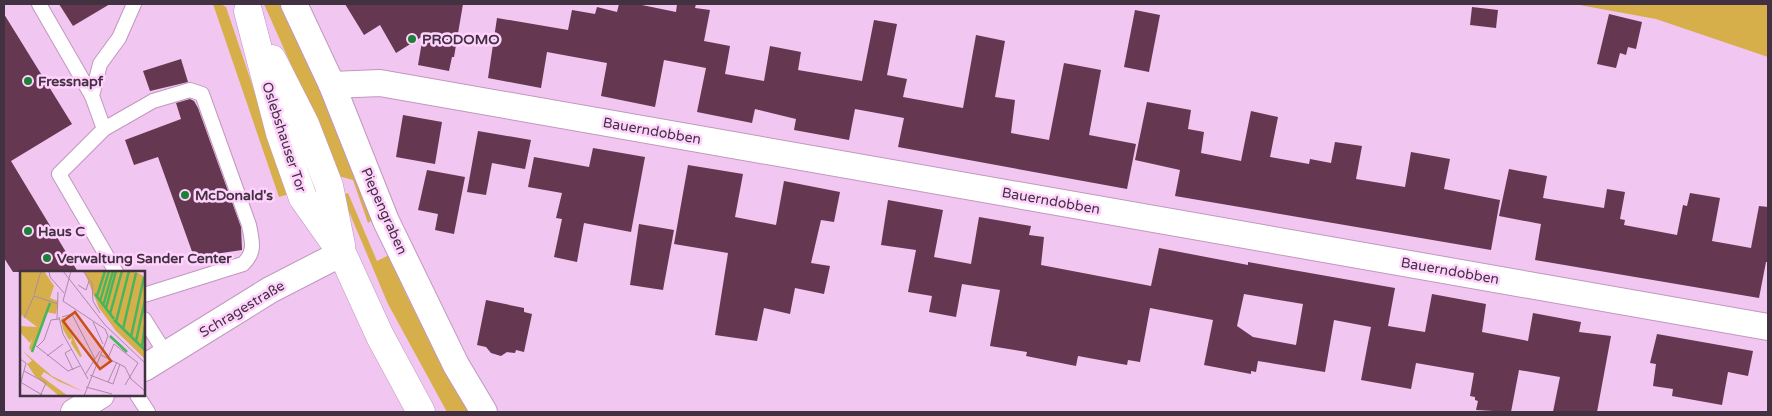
<svg xmlns="http://www.w3.org/2000/svg" width="1772" height="416" viewBox="0 0 1772 416" font-family="'Varela Round',sans-serif">
<style>
.green{fill:#d7af4a}
.building{fill:#653750;fill-rule:evenodd}
.lines{fill:none;stroke-linecap:round;stroke-linejoin:round}
.service-casing{stroke:#c197bf;stroke-width:16}
.minor-casing{stroke:#c197bf;stroke-width:28}
.secondary-casing{stroke:#c197bf;stroke-width:29}
.service{stroke:#fff;stroke-width:14}
.minor{stroke:#fff;stroke-width:26}
.secondary{stroke:#fff;stroke-width:28}
.poi-dot{fill:#1a8136;stroke:#ffd3fd;stroke-width:2}
.labels{text-anchor:middle;dominant-baseline:central;stroke-width:5;stroke-linejoin:round;paint-order:stroke}
.poi-label{font-size:14px;font-weight:bold;fill:#423141;stroke:#ffd3fd;text-anchor:start}
.street-label{font-size:14px;fill:#423141;stroke:#ffd3fd}
.inset-river{fill:none;stroke:#48b55e;stroke-width:2.5}
.inset-road{fill:none;stroke:#ab8aaa;stroke-width:1}
.view{fill:#c75117;fill-opacity:0.15;stroke:#c75117;stroke-width:2.5}
.inset-edge{fill:none;stroke:#423141;stroke-width:2.5}
</style>
<rect width="100%" height="100%" fill="#f1c6f0"/>
<g class="green">
<polygon points="213,4 221,4 226,7 289,194 279,197"/>
<polygon points="264,4 286,4 374,219 368,223 353,180 335,175 305,96"/>
<polygon points="1574,4 1768,4 1768,57 1656,19"/>
<path d="M348 193 377 261 389 255C411 311 441 361 470 412H447L388 304 342 195Z"/>
</g>
<g class="building">
<polygon points="59,4 110,4 73,26"/>
<polygon points="345,4 463,4 454,57 452,57 449,71 418,65 423,36 396,53 380,25 364,35"/>
<polygon points="619,4 637,4 676,12 677,4 696,4 695,8 710,10 704,41 730,46 725,74 764,81 770,46 801,52 798,70 862,81 874,20 897,24 887,75 907,79 903,97 963,108 976,35 1005,41 995,97 1015,100 1011,133 1049,140 1064,63 1101,70 1089,135 1136,144 1127,189 898,147 904,118 855,109 849,140 794,130 796,119 755,109 752,123 697,112 706,68 664,60 655,107 601,96 607,63 547,52 541,88 488,78 497,18 568,30 572,10 595,14 597,7 617,12"/>
<polygon points="1472,7 1498,10 1496,28 1470,25"/>
<polygon points="1135,10 1160,15 1149,72 1124,67"/>
<polygon points="4,14 72,124 11,161 78,272 13,272 4,258"/>
<polygon points="1609,14 1642,22 1636,49 1628,47 1626,55 1620,53 1616,68 1597,64"/>
<polygon points="181,59 188,82 150,91 143,71"/>
<polygon points="190,99 194,101 198,108 241,227 242,250 194,257 158,157 134,165 125,140 181,119 176,103"/>
<polygon points="1147,102 1191,110 1188,129 1204,132 1201,153 1241,161 1251,111 1278,117 1270,157 1309,164 1310,159 1331,163 1335,142 1362,146 1356,179 1405,187 1411,152 1450,159 1444,189 1500,200 1491,250 1175,196 1180,170 1135,160"/>
<polygon points="403,115 442,122 435,164 396,157"/>
<polygon points="478,131 531,140 525,169 492,163 486,195 467,192"/>
<polygon points="593,148 645,157 631,232 584,223 577,262 554,257 562,219 556,218 562,193 528,187 534,157 589,167"/>
<polygon points="688,165 743,174 735,217 776,225 784,181 840,192 834,222 821,220 811,263 830,266 824,294 795,288 790,314 764,308 757,341 715,335 728,253 674,244"/>
<polygon points="1509,169 1547,176 1543,198 1604,208 1607,189 1625,192 1620,219 1625,220 1624,225 1677,235 1683,205 1687,206 1690,193 1720,198 1712,241 1751,248 1759,206 1768,207 1768,262 1766,262 1759,298 1535,260 1541,224 1499,216"/>
<polygon points="427,170 465,177 454,234 435,230 438,214 418,210"/>
<path d="M888 200 943 210 934 257 971 264 979 217 1031 226 1029 235 1044 237 1041 265 1151 286 1159 248 1248 265V262L1395 288 1388 326 1425 332 1432 294 1486 304 1482 332 1528 341 1533 313 1581 322 1579 332 1611 336 1597 412H1553L1560 377 1519 370 1511 412 1476 410 1478 401 1475 400V397L1470 396 1474 373 1416 363 1411 389 1361 380 1371 327 1334 320 1325 372 1258 361 1256 372 1251 371V374L1204 365 1213 320 1150 308 1140 362 1128 360 1127 365 1078 356 1076 366 1026 356 1027 352 990 346 1000 290 962 284 956 317 929 312 932 296 908 292 916 250 881 245ZM1244 294 1303 304 1296 345 1253 337 1237 326Z"/>
<polygon points="639,224 674,230 663,290 630,285"/>
<polygon points="486,300 524,308 524,312 532,314 524,352 516,350 515,353 507,352 501,356 491,353 486,347 477,345"/>
<polygon points="1657,334 1753,351 1748,376 1728,372 1722,405 1672,396 1673,389 1653,386 1656,364 1650,363"/>
</g>
<g class="lines">
<defs>
<g id="service">
<polyline points="39,4 92,96"/>
<polyline points="104,129 92,96 100,64 119,38 134,4"/>
<path d="M116 272 59 174 104 129 153 101 190 90 202 94 249 225C252 241 256 252 243 264L144 295"/>
<polyline points="144,319 166,354"/>
<polyline points="137,395 148,412"/>
</g>
<g id="minor">
<polyline points="294,4 332,85 386,221 456,365 484,412"/>
<polyline points="332,85 380,83 1768,327"/>
<polyline points="144,368 270,290 342,253"/>
<polyline points="74,412 101,395"/>
</g>
<g id="secondary">
<polyline points="248,11 280,133 303,198 342,253 380,336 421,412"/>
<polyline points="272,59 305,124 329,186 341,245"/>
</g>
</defs>
<use href="#service" class="service-casing"/>
<use href="#minor" class="minor-casing"/>
<use href="#secondary" class="secondary-casing"/>
<use href="#service" class="service"/>
<use href="#minor" class="minor"/>
<use href="#secondary" class="secondary"/>
</g>
<g class="poi-dot">
<circle cx="412" cy="39" r="5"/>
<circle cx="28" cy="81" r="5"/>
<circle cx="185" cy="195" r="5"/>
<circle cx="28" cy="231" r="5"/>
<circle cx="47" cy="258" r="5"/>
</g>
<g class="labels">
<g class="poi-label">
<text x="422" y="39">PRODOMO</text>
<text x="38" y="81">Fressnapf</text>
<text x="195" y="195">McDonald's</text>
<text x="38" y="231">Haus C</text>
<text x="57" y="258">Verwaltung Sander Center</text>
</g>
<g class="street-label">
<text transform="translate(652 131) rotate(10)">Bauerndobben</text>
<text transform="translate(284 137) rotate(72)">Oslebshauser Tor</text>
<text transform="translate(1051 201) rotate(10)">Bauerndobben</text>
<text transform="translate(384 211) rotate(66)">Piepengraben</text>
<text transform="translate(1450 271) rotate(10)">Bauerndobben</text>
<text transform="translate(242 309) rotate(-31)">Schragestraße</text>
</g>
</g>
<g transform="translate(20 271)">
<rect width="125" height="125" fill="#f1c6f0"/>
<path d="M0 0H24L34 15 30 27 38 30 36 43 26 41 12 81 9 77 13 66 10 72 0 61V55L17 56 0 43ZM64 0H115L125 6V88L96 60 79 37ZM44 47 62 85 60 86 51 72 52 67 49 69 43 58 41 48ZM3 80 32 105 64 121 38 110 24 101 21 105 48 125 38 124 15 105 7 93 12 90Z" fill="#d7af4a"/>
<path class="inset-river" d="M75 23 94 48M77 25 85 0M80 30 89 0M83 35 93 0M86 37 96 0M90 43 102 0M94 49 125 79M96 51 109 0M103 58 116 2M90 65 107 81M111 66 124 6M116 70 125 29M122 75 125 54M12 81 30 32"/>
<path class="inset-road" d="M29 0 30 6 44 22M43 0 85 54 125 92M51 0 43 30 85 58 88 65 85 73M63 0 72 12 73 30 80 42M58 14 66 19 69 10M14 24 21 0M39 46 43 63 68 108M42 46 52 43 75 88M4 47 14 25 38 33M37 48 38 21M73 51 83 73M15 74 48 100 60 95M17 76 24 69 31 49 39 48M52 78 45 82 53 99M81 84 105 96 111 108 125 120M27 85 43 73M88 87 94 73 118 92 105 114M0 88 6 92 0 115M4 100 26 112 20 125M65 104 80 80M70 104 93 113 100 93M88 111 97 91M2 112 24 125M66 116 92 123M64 125 85 73"/>
<path class="view" d="M55 41 91 90 80 98 43 50Z"/>
<rect width="125" height="125" class="inset-edge"/>
</g>
<rect width="1772" height="416" fill="none" stroke="#423141" stroke-width="10"/>
</svg>
